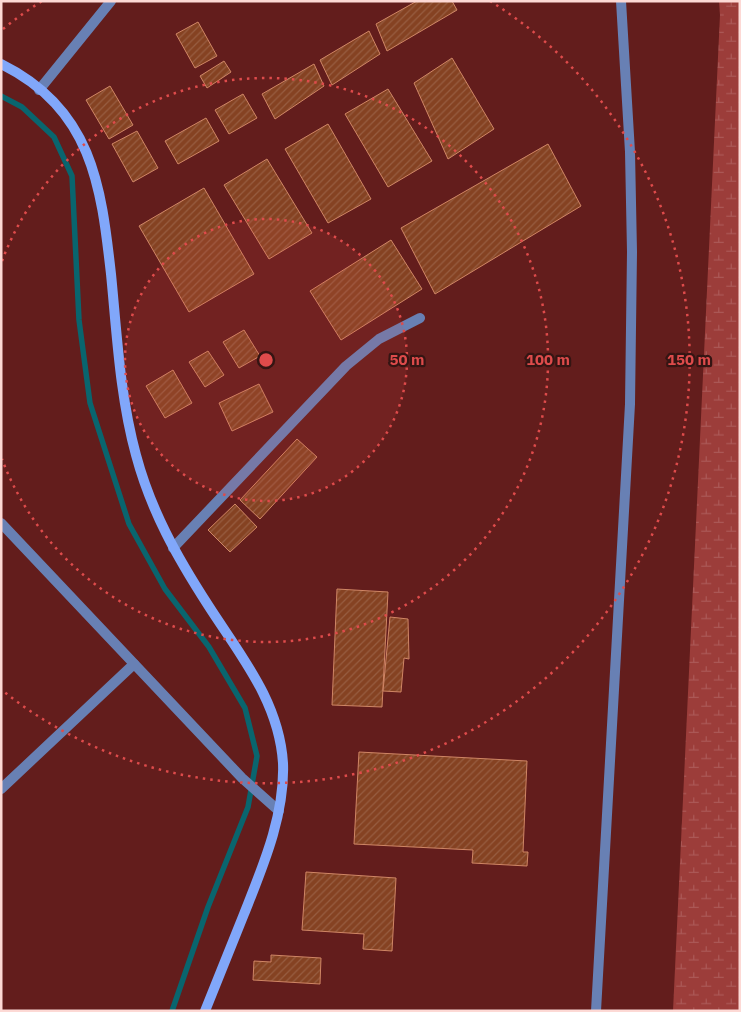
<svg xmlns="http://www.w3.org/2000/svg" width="741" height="1012" viewBox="0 0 741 1012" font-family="'IBM Plex Sans',sans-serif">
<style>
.wetland{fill:url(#wetland-marsh)}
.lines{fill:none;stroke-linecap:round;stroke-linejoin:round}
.stream{stroke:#09656e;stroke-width:5.5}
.building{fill:url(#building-hatch);stroke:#d08665}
.lane{stroke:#6880b4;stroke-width:10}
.street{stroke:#6880b4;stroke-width:10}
.secondary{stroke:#81a7fa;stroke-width:10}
.ring{fill:none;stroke:#de4b4b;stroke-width:2.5;stroke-dasharray:2.5 5}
.centre{fill:#de4b4b;stroke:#341513;stroke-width:2.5}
.ring-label{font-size:15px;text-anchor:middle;font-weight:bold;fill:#de4b4b;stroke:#341513;stroke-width:4.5;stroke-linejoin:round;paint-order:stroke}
</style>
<defs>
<pattern id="wetland-marsh" width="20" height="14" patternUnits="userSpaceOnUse" patternTransform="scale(1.25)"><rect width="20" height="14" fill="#9c3d3a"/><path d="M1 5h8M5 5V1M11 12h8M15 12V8" fill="none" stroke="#ab5856"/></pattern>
<pattern id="building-hatch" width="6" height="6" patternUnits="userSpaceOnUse" patternTransform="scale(1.25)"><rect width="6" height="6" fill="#854222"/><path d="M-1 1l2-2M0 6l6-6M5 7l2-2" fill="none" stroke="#975d41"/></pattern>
</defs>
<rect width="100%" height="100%" fill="#631d1c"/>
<polygon class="wetland" points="719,1 740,1 740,1011 673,1011 720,15"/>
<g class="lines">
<polyline class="stream" points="1,96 22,107 54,137 72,176 79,320 90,403 129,524 165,589 209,647 245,708 257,756 248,807 208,907 172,1011"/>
</g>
<g class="building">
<polygon points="417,1 452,1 457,10 387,51 376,24"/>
<polygon points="198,22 217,56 195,68 176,34"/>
<polygon points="369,31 380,54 332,85 320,60"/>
<polygon points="452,58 494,129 448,159 414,83"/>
<polygon points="224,61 231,72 207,88 200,76"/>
<polygon points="314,64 324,86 275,119 262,94"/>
<polygon points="110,86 133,125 109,139 86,100"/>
<polygon points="388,89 432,161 388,187 345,114"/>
<polygon points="243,94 257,118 229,134 215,110"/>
<polygon points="206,118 219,141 178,164 165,141"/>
<polygon points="328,124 371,199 328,223 285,149"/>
<polygon points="137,131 158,168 133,182 112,144"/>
<polygon points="548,144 581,206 435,294 401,228"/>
<polygon points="267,159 312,233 269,259 224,185"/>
<polygon points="204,188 254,274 189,312 139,226"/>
<polygon points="391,240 422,289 341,340 310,291"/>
<polygon points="244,330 260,356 239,368 223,342"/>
<polygon points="208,351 224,375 205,387 189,362"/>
<polygon points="173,370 192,403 165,418 146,386"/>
<polygon points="259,384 273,412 232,431 219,403"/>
<polygon points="297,439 317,457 260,519 240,500"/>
<polygon points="235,504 257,527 230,552 208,530"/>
<polygon points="337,589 388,592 382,707 332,705"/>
<polygon points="390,617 408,619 409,659 404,658 401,692 383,691"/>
<polygon points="359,752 527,761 523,852 528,852 527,866 472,863 473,850 354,844"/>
<polygon points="306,872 396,878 392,951 363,949 364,934 302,930"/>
<polygon points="271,955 321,958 320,984 253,980 254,961 271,962"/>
</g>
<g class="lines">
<g class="lane">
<polyline points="39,90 111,1"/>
<polyline points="173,548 346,366 379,339 420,318"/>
</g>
<g class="street">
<polyline points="1,523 242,778 279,811"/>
<polyline points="1,789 134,664"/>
<polyline points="596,1011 630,404 632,252 630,152 621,1"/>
</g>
<path class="secondary" d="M1 64C92 109 101 185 111 274 117 335 120 397 136 455 151 511 177 557 208 605 240 655 279 701 283 763 285 815 263 866 244 914 231 946 218 978 205 1011"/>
</g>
<circle cx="266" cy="360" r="141" fill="#de4b4b" fill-opacity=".12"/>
<g class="ring">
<circle cx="266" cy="360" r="141"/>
<path d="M2 261A282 282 0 1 1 2 459"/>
<path d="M3 29A423 423 0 0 1 42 1M490 1A423 423 0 1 1 3 691"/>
</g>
<circle cx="266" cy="360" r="8" class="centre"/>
<g class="ring-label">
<text x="407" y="365">50 m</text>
<text x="548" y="365">100 m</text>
<text x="689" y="365">150 m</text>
</g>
<rect width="741" height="1012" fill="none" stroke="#fdd9d5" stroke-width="5"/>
</svg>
